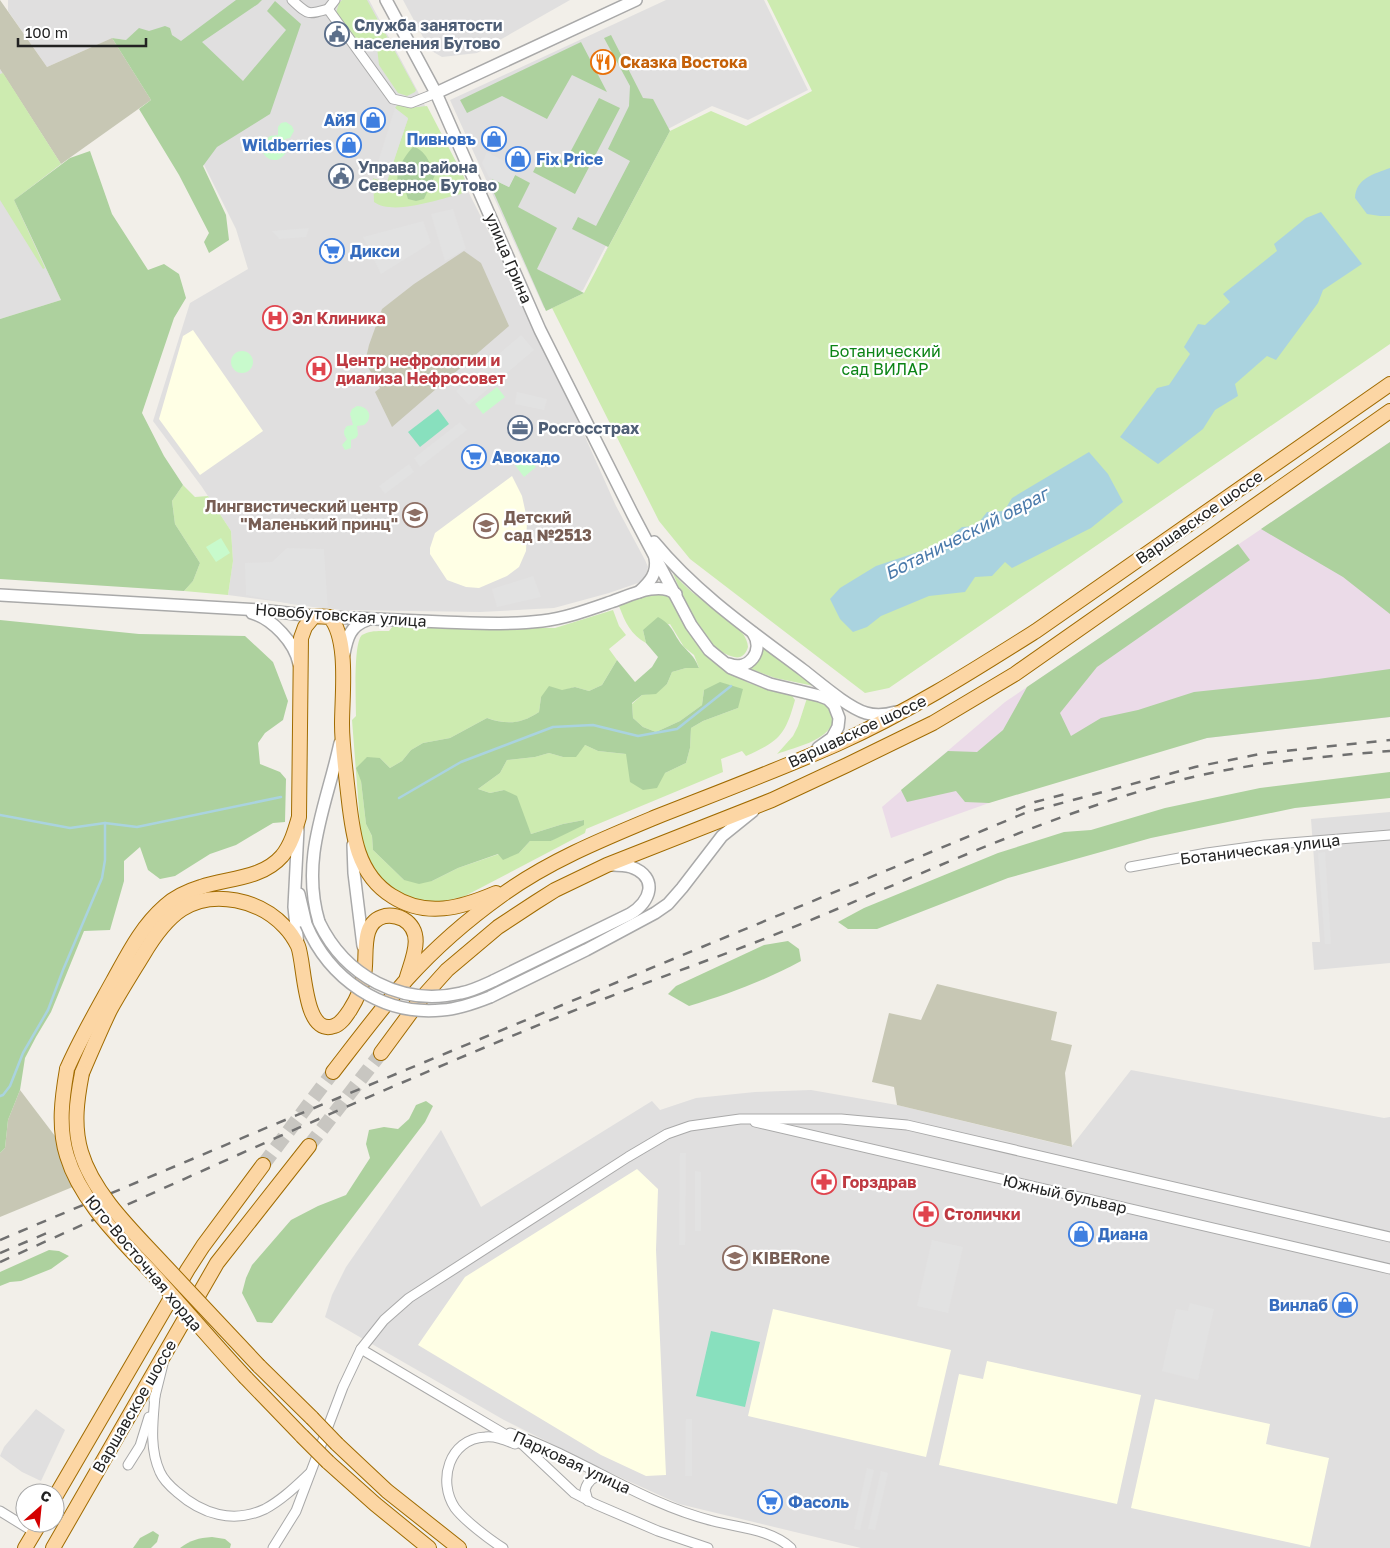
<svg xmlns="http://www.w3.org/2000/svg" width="1390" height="1548" viewBox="0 0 1390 1548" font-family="'Golos Text',sans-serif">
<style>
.residential{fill:#e0dfdf}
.industrial{fill:#ebdbe8}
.education{fill:#ffffe5}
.construction{fill:#c7c7b4}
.grass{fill:#cdebb0}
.forest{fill:#add19e}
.park{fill:#c8facc}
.pitch{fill:#88e0be}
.parking{fill:#e2e2e2}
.water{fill:#aad3df}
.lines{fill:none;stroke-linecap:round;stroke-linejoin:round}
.stream{stroke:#aad3df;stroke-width:2.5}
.primary-tunnel{stroke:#c8c6c1;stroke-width:14;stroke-dasharray:14 7;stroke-linecap:butt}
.minor-casing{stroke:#a9a9a9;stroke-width:11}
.tertiary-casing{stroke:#a9a9a9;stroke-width:14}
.primary-casing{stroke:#a06b00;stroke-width:16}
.minor{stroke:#fff;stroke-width:9}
.tertiary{stroke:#fff;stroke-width:11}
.primary{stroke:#fcd6a4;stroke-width:14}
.rail{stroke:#707070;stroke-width:2.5;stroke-dasharray:10 10;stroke-linecap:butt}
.tertiary-bridge-casing{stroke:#a9a9a9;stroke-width:14;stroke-linecap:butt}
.primary-bridge-casing{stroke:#a06b00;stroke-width:16;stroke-linecap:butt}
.tertiary-bridge{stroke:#fff;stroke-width:11}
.primary-bridge{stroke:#fcd6a4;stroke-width:14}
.labels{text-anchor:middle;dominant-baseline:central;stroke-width:4.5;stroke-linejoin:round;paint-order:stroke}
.service-label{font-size:16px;font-weight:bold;fill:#4e5e75;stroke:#fff;text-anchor:start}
.food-label{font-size:16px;font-weight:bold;fill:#c56008;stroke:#fff;text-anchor:start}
.shop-label{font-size:16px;font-weight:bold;fill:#366cbe;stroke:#fff;text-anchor:start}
.street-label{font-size:16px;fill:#222;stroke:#fff}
.health-label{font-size:16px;font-weight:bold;fill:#be3a42;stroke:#fff;text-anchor:start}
.park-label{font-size:16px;fill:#0c8416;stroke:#fff}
.education-label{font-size:16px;font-weight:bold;fill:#785e54;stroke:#fff;text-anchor:start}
.water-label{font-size:18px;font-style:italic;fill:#4a7aab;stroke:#fff}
</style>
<rect width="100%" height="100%" fill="#f2efe9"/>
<g class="residential">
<polygon points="8,0 369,0 416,88 531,316 616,506 645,560 648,567 645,578 638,583 609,593 554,608 480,612 341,610 228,595 233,561 231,531 202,487 153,421 190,303 248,269 236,229 201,159 126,40 112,38 47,67 8,11"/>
<polygon points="403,0 570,0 477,53 442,57 430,50"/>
<polygon points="666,0 764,0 808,90 748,120 712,106 666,130 583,290 544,308 450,100"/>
<polygon points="0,69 61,164 14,200 61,300 0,319"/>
<polygon points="1390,812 1390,963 1314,970 1312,942 1320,942 1311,819"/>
<polygon points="1131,1070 1384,1118 1390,1117 1390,1548 861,1548 679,1504 604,1470 504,1420 325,1317 332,1295 346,1267 441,1130 481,1207 652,1101 660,1110 696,1098 755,1092 811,1090 897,1105 1071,1147"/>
<polygon points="36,1409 65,1430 41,1481 22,1472 0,1456 4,1447"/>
</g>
<polygon class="industrial" points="1390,442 1390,717 1207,738 1076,768 989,803 891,838 882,807 1005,702"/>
<g class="education">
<polygon points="193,330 263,431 200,475 159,419 183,336"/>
<polygon points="512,476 522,496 527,519 526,551 519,567 507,576 479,588 466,587 447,580 430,554 430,548 435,533"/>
<polygon points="637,1169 658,1189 656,1250 666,1475 646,1476 601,1455 418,1345 465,1277"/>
<polygon points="773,1309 951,1350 926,1457 748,1416"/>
<polygon points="987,1361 1141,1395 1117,1504 939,1465 959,1374 983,1379"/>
<polygon points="1155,1399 1270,1424 1266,1444 1329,1458 1310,1547 1131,1508"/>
</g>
<g class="construction">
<polygon points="0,0 47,67 112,38 151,100 61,164 0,69"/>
<polygon points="464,251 481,263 509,326 392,427 375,392 380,388 365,362 369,345 382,309 414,284"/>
<polygon points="937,984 1057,1012 1051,1040 1072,1045 1065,1073 1072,1147 897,1105 894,1087 872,1082 889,1013 921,1020"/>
<polygon points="20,1090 55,1136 75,1186 0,1217 0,1153 5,1148 8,1120"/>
</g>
<g class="grass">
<polygon points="342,0 367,0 416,90 415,92 407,96 398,93 379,65 377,47 356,39 336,13 339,3"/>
<polygon points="767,0 1390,0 1390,344 889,688 865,693 690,559 659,521 552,308 584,293 670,131 711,111 746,126 812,91"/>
<polygon points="3,73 61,164 14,200 45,268 43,269 0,200 0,74"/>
<path d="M398 104 409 108 427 106 464 177 467 185 465 190 461 194C439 199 393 216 374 202L373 178 386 182 408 119 395 108Z"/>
<polygon points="183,485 195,497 208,496 231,531 233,561 228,595 184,591 193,581 200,563 175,524 172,501"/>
<path d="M673 573C679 580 686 587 693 593 708 605 748 627 748 647 746 654 741 659 734 657 704 651 683 599 673 573Z"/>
<path d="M661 593 669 596 700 648 716 662 730 673 749 683 771 690 790 693 795 700C785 736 779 741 746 756L742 751 721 759 723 772 586 829 585 833 465 896 441 902H429L415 900 397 893 385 884 370 867 361 836 352 720 356 716C356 702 353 643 362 635 370 630 380 631 389 631L393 626 555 628 613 610 619 626 626 635 609 649 617 660 602 685 589 691 575 687 541 697 539 712C521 724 508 725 487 718L450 738 423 743 411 750 402 761 390 768 380 758 361 781 366 824 372 836 373 850 404 880 432 881 458 868 499 854 519 853 530 841H551L584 820 563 824 531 834 525 822 504 790 490 793 478 789 500 773 507 760 535 757 549 753 563 757 585 745 598 751 626 754 665 773 686 763 690 748 691 728 703 721 738 708 704 690 702 705 680 721 656 732 643 727 633 718 632 704 642 695 656 693 667 684 672 672 686 668H699L694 655 684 647 670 624 643 630 646 643C631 635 625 622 619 606L640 596Z"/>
<polygon points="761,645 819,687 775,678 745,667"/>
<path d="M807 698C824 701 829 704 834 721 825 742 798 746 777 754L793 736 798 726Z"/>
</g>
<g class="forest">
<polygon points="236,0 262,0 258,4 202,42 243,81 286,30 267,11 275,1 301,24 270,114 217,147 203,166 226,215 229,240 209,253 204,242 209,233 179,175 139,109 151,100 112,38 126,40 139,28 149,31 165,26 170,28 172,35 181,41"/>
<polygon points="611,35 643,98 653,99 670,131 595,272 608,247 572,229 578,217 596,226 630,161 608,149 629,106 630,86 604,38"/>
<polygon points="581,42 607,92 572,75 547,119 502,96 467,113 460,100"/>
<polygon points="599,98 620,108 575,194 533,172 544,151 565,162"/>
<path d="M414 146C429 155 428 161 435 175L424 199 416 201 408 199 404 186 398 182C395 170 406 154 414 146Z"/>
<polygon points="90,151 112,214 148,270 164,264 179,274 186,298 174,318 142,413 164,456 183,485 172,501 175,524 200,563 193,581 184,591 0,579 0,319 61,300 14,200 70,158"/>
<polygon points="515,175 530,183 518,207 557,228 537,269 584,293 546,311 490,184 492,179 509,187"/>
<polygon points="1390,442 1390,614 1343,577 1261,529"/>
<polygon points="1238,544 1250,560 1097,667 1060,713 1071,736 1101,718 1138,710 1194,692 1318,679 1390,669 1390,717 1207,738 989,803 965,802 956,791 907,802 901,790 948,751 977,752 1003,730 1027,687"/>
<path d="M658 617C675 627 672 633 683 646 692 656 694 656 699 668H686L672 672 667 684 656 694 642 695 632 703 633 718 643 727 656 732 680 721 702 705 704 690 720 682 743 689 738 708 703 721 691 728 690 748 686 763 665 773 657 788 643 790 630 782 626 754 598 751 585 745 576 757H563L549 753 535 757 507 760 500 773 478 789 490 793 504 790 517 796 531 834 563 824 584 820V825L551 841H530L519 853 503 860 498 854 458 868 432 881 419 884 404 880 373 850 372 836 366 824 361 781 356 768 367 757 380 758 390 768 402 761 411 750 423 743 450 738 487 718C507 725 521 724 539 712L541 697 549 686 562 690 575 687 589 691 602 685 617 660 635 682 652 667 658 657 646 643 643 630Z"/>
<polygon points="0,620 139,634 245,636 273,662 288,701 283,720 265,733 258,743 260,764 280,772 286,779 285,822 273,823 236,845 210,854 175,876 160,879 148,870 140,847 124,861 124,881 110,930 84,931 51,1012 36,1037 25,1058 20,1090 8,1120 5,1148 0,1153"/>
<polygon points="1390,772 1390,798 1295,808 1151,838 1008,878 877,929 848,929 838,922 864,908 998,853 1064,832 1091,830 1165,808 1260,788"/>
<path d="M788 941 799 949 801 961C764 981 729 994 689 1006L668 994 676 986 764 945Z"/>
<polygon points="426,1101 433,1106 425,1122 272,1323 257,1322 242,1293 246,1278 252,1265 291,1220 318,1206 346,1195 370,1158 366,1144 369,1130 384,1127 398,1129 409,1119 416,1105"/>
<polygon points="49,1250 59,1251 69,1256 51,1269 21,1281 10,1282 0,1286 0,1272"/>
<polygon points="153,1531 159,1535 157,1542 151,1548 133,1548 140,1538"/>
<path d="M212 1537 225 1539 231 1544 230 1548H180C191 1540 198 1538 212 1537Z"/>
</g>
<g class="park">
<path d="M286 122 292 126 294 131 290 138 285 139C289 148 287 156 277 160 267 161 260 153 262 143L270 136 278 135V127L281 123Z"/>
<circle cx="242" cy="362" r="11"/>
<polygon points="497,387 505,397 483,414 475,404"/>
<path d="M357 406C369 406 374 418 364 425L357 426 358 435 356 438 351 440V448L345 450 342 445 347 439C343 435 343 430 347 426L353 425 350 414 352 409Z"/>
<polygon points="520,454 528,457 536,467 524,477 512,461"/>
<polygon points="221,538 230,553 216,562 206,547"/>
</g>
<g class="pitch">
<polygon points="438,409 449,424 420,447 408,432"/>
<polygon points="711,1331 760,1342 745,1407 696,1396"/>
</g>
<g class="parking">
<polygon points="395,108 408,118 387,182 373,178"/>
<polygon points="487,152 518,169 509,187 489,177 482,163"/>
<polygon points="453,209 466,249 445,261 431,214"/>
<polygon points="423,221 431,243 381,274 363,237"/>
<polygon points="309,228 306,237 279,239 272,231"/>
<polygon points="521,335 534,350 469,405 456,391"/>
<polygon points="517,392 547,399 544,410 515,404"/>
<polygon points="460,422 467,430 420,467 414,458"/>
<polygon points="409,464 414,472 385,494 379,486"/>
<polygon points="287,548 324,549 328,609 291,604 246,595 245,563 272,562"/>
<polygon points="533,576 541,597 497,607 492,589"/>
<polygon points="1325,852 1331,944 1325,944 1318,853"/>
<polygon points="680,1153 686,1153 685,1245 679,1245"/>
<polygon points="695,1171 701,1172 701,1231 695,1231"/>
<polygon points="932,1240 963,1247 948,1313 917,1306"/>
<polygon points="1190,1303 1214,1309 1198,1380 1162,1371 1176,1309 1188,1311"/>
<polygon points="686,1419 692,1419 692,1476 685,1476"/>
<polygon points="867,1468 874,1470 860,1530 854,1529"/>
<polygon points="881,1471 888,1473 875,1530 868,1529"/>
</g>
<g class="water">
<path d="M1390 168V216H1380L1367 214 1355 198C1356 178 1374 174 1390 168Z"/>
<polygon points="1321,212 1362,264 1323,290 1318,303 1276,360 1267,356 1235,384 1238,396 1215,410 1203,429 1158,464 1120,437 1157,388 1169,385 1190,354 1184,347 1198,324 1205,325 1230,302 1223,294 1277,251 1274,244 1306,218"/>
<polygon points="1089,452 1108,474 1123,502 1091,528 1012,568 1005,562 992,576 975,577 965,592 929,596 881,616 867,627 853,632 840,619 830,599 840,588 876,566 939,545 962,527 976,526 987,512 1004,511 1012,498"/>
</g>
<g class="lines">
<g class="stream">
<polyline points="399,798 461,762 553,727 593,725 638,736 677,729 731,686"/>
<polyline points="0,815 70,828 105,823 137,827 281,797"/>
<polyline points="0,1096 3,1095 10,1086 23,1053 48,1010 63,970 102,878 105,860 105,823"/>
</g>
<g class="primary-tunnel">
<polyline points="309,1146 381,1053"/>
<polyline points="263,1165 333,1072"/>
</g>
<defs>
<g id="minor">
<path d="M292 0C309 15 307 15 328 9L393 99 411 103 436 93"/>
<polyline points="328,9 335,0"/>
<polyline points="1130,867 1207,853 1265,845 1390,835"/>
<polyline points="755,1122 1390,1269"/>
<polyline points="361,1349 523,1445 574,1493 595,1504 658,1531 708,1548"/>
<path d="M155 1396C153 1421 149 1448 160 1472 163 1479 171 1487 177 1492 202 1514 233 1524 265 1509 282 1500 296 1486 310 1473"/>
<polyline points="154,1400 163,1364"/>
<path d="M510 1433C580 1457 641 1503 713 1521 739 1528 770 1529 791 1548"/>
<polyline points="128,1465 140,1446 149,1417"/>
<path d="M588 1501 585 1490C588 1480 594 1475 604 1476"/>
<polyline points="0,1511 34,1532"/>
<polyline points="273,1548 296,1511 343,1387 361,1349 384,1320 409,1298 628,1157 667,1134 690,1126 740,1119 841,1119 907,1125 1390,1237"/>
<path d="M503 1548C490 1540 464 1520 455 1508 437 1481 449 1439 485 1437 496 1436 505 1440 515 1444"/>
</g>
<g id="tertiary">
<polyline points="386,0 436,93 540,330 633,515 691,625 709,650 731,668 770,684 820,696 828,699 834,705 839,718 838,727 832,738 818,748"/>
<polyline points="436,93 636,0"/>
<path d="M654 542C696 593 751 631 803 670 820 683 847 707 866 713 876 716 886 715 896 712"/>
<path d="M639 592C650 582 658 573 655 558"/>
<polyline points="0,595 260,610 314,616"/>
<path d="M252 613C273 619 295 643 299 664"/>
<path d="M330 617C368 619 405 620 443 622 476 623 510 625 542 621 566 618 588 610 611 602 629 596 659 580 676 594"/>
<path d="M344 654C347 638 350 626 367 620"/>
<path d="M729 664C749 672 765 650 753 633"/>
<polyline points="353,845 354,873 363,946"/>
<polyline points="299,894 306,924"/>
<path d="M319 922C300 858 327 804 340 743"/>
<polyline points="298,945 294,907 298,829"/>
<path d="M493 981 630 914C651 902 659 877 631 867 625 865 618 865 612 865"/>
<polyline points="490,997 586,950 655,913 668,904 682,888 722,836 753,811"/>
</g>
<g id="primary">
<polyline points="381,1053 420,1000 447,970 498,927 536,902 555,890 607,865 772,800 847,765 933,723 1015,674 1390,411"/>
<path d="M67 1069C80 1039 97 1010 113 981 128 954 141 927 165 906 175 897 188 891 201 887 228 878 262 879 282 856 291 845 295 831 299 817L301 638 305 627 314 616 330 617C349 640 342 694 342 724 342 744 345 765 347 784 352 825 353 872 392 896 426 918 461 908 496 893"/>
<path d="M333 1072C357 1041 381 1009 407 979 435 948 467 920 502 895 549 861 603 839 656 817 717 793 778 770 837 744 908 712 971 672 1036 631L1390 384"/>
<path d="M82 1073C91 1052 100 1031 110 1010 120 992 132 973 143 955 153 938 165 920 182 909 214 889 260 900 285 927 290 932 295 940 298 946 305 963 303 1037 334 1026 341 1024 346 1016 350 1010 357 999 362 988 364 975 368 956 359 922 385 916 391 915 397 916 403 919 425 932 413 957 407 977"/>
<polyline points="259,1366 312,1418"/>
<polyline points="246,1378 302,1436"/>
<polyline points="337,1444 387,1491 459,1548"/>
<polyline points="328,1462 375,1504 429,1548"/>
<polyline points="55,1497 188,1269 203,1246 263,1165"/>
<polyline points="25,1548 40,1523"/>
<polyline points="53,1548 217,1263 309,1146"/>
</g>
</defs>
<use href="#minor" class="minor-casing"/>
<use href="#tertiary" class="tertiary-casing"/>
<use href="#primary" class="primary-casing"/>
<use href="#minor" class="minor"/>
<use href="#tertiary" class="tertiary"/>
<use href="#primary" class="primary"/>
<g class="rail">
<polyline points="1016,810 1035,802 1073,792"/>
<polyline points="0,1240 273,1125 1025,813 1195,767 1265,753 1390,740"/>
<polyline points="0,1253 54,1230"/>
<path d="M0 1262C189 1177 376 1091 568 1013 633 987 699 964 764 939 908 882 1046 812 1197 776 1260 762 1326 756 1390 751"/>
</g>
<defs>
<g id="tertiary-bridge">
<path d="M319 922C345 976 401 1007 461 993 472 991 482 986 493 981"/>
<path d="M306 924C329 979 382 1016 442 1010 459 1009 475 1003 490 997"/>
</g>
<g id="primary-bridge">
<path d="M67 1069C62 1098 58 1127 67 1156 82 1206 128 1245 162 1284 190 1315 217 1347 246 1378"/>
<path d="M82 1073C77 1099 73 1125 81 1152 94 1196 137 1235 167 1268 198 1301 228 1333 259 1366"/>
<polyline points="312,1418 337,1444"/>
<polyline points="302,1436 328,1462"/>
</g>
</defs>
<use href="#tertiary-bridge" class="tertiary-bridge-casing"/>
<use href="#primary-bridge" class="primary-bridge-casing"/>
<use href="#tertiary-bridge" class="tertiary-bridge"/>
<use href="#primary-bridge" class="primary-bridge"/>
</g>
<defs>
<symbol id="civic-ring" viewBox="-11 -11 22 22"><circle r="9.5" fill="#fff" stroke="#5c6f8a" stroke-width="1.5"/><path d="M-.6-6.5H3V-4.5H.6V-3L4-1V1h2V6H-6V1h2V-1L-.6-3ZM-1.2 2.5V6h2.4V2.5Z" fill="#5c6f8a"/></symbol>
<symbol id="restaurant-ring" viewBox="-11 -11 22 22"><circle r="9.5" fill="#fff" stroke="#e8710a" stroke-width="1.5"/><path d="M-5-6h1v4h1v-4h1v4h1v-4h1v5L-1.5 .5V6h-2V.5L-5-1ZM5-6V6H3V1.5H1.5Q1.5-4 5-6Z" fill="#e8710a"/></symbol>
<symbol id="shop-ring" viewBox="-11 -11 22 22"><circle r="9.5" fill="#fff" stroke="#3f7fe0" stroke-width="1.5"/><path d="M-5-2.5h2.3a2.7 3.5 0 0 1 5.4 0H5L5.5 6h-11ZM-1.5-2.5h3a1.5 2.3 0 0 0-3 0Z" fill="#3f7fe0"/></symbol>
<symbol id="supermarket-ring" viewBox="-11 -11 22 22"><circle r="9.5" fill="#fff" stroke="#3f7fe0" stroke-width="1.5"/><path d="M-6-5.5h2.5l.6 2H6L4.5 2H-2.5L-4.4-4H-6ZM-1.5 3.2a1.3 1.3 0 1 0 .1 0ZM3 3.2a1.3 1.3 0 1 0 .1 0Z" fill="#3f7fe0"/></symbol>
<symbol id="hospital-ring" viewBox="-11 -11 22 22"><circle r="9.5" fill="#fff" stroke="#e0444e" stroke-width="1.5"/><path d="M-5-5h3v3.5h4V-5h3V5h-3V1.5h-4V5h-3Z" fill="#e0444e"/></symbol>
<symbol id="office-ring" viewBox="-11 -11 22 22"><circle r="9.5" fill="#fff" stroke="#5c6f8a" stroke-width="1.5"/><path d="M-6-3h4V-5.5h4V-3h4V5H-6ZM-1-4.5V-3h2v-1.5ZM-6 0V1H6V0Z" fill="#5c6f8a"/></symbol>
<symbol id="school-ring" viewBox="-11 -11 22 22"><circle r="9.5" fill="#fff" stroke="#8d6e63" stroke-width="1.5"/><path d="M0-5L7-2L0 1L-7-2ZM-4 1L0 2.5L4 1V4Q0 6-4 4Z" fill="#8d6e63"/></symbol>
<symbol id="pharmacy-ring" viewBox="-11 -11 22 22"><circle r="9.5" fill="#fff" stroke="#e0444e" stroke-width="1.5"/><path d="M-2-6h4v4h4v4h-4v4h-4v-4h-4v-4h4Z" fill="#e0444e"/></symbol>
</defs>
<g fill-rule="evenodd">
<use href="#civic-ring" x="323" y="20" width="28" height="28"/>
<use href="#restaurant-ring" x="589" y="48" width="28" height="28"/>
<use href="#shop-ring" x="359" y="106" width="28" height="28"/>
<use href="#shop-ring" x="480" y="125" width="28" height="28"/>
<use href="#shop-ring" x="335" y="131" width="28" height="28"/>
<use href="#shop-ring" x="504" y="145" width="28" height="28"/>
<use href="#civic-ring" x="327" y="162" width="28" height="28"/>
<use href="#supermarket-ring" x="318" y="237" width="28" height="28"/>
<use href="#hospital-ring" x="261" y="304" width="28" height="28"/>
<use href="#hospital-ring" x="305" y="355" width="28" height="28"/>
<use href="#office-ring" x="506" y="414" width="28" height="28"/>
<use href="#supermarket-ring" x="460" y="443" width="28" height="28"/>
<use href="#school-ring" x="401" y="501" width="28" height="28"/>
<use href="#school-ring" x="472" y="512" width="28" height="28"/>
<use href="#pharmacy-ring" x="810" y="1168" width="28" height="28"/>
<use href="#pharmacy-ring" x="912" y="1200" width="28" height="28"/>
<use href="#shop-ring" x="1067" y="1220" width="28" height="28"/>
<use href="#school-ring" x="721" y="1244" width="28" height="28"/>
<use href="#shop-ring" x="1331" y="1291" width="28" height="28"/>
<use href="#supermarket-ring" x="756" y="1488" width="28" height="28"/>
</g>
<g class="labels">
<g class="service-label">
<text x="354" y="25">Служба занятости<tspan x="354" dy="18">населения Бутово</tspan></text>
<text x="358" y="167">Управа района<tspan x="358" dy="18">Северное Бутово</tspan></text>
<text x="538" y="428">Росгосстрах</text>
</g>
<g class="food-label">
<text x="620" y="62">Сказка Востока</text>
</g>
<g class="shop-label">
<text x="356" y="120" text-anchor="end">АйЯ</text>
<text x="476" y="139" text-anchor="end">Пивновъ</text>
<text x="332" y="145" text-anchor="end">Wildberries</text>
<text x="536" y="159">Fix Price</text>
<text x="350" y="251">Дикси</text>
<text x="492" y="457">Авокадо</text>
<text x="1098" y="1234">Диана</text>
<text x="1328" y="1305" text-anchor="end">Винлаб</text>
<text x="788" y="1502">Фасоль</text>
</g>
<g class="street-label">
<text transform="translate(509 258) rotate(67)">улица Грина</text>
<text transform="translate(1199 517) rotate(-35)">Варшавское шоссе</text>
<text transform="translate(341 615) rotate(4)">Новобутовская улица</text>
<text transform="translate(857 731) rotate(-25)">Варшавское шоссе</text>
<text transform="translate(1260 849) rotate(-7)">Ботаническая улица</text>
<text transform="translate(1065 1194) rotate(13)">Южный бульвар</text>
<text transform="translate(144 1263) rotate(50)">Юго-Восточная хорда</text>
<text transform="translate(134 1406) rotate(-60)">Варшавское шоссе</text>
<text transform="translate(572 1462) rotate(25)">Парковая улица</text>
</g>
<g class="health-label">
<text x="292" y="318">Эл Клиника</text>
<text x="336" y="360">Центр нефрологии и<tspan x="336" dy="18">диализа Нефросовет</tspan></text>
<text x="842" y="1182">Горздрав</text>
<text x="944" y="1214">Столички</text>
</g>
<g class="park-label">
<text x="885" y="351">Ботанический<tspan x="885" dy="18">сад ВИЛАР</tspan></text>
</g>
<g class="education-label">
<text x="398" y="506" text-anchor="end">Лингвистический центр<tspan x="398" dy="18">"Маленький принц"</tspan></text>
<text x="504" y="517">Детский<tspan x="504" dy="18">сад №2513</tspan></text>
<text x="752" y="1258">KIBERone</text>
</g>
<g class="water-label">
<text transform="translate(966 533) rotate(-27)">Ботанический овраг</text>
</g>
</g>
<g transform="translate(40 1508) rotate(27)"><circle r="24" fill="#ffffff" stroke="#a7a7a7"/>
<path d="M0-4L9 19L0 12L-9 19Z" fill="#d40000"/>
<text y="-8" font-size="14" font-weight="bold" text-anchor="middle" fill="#222222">С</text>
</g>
<path d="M18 38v8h128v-8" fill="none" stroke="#222222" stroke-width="2.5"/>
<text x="25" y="38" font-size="15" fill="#222222" stroke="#ffffff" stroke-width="4" paint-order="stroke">100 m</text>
</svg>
